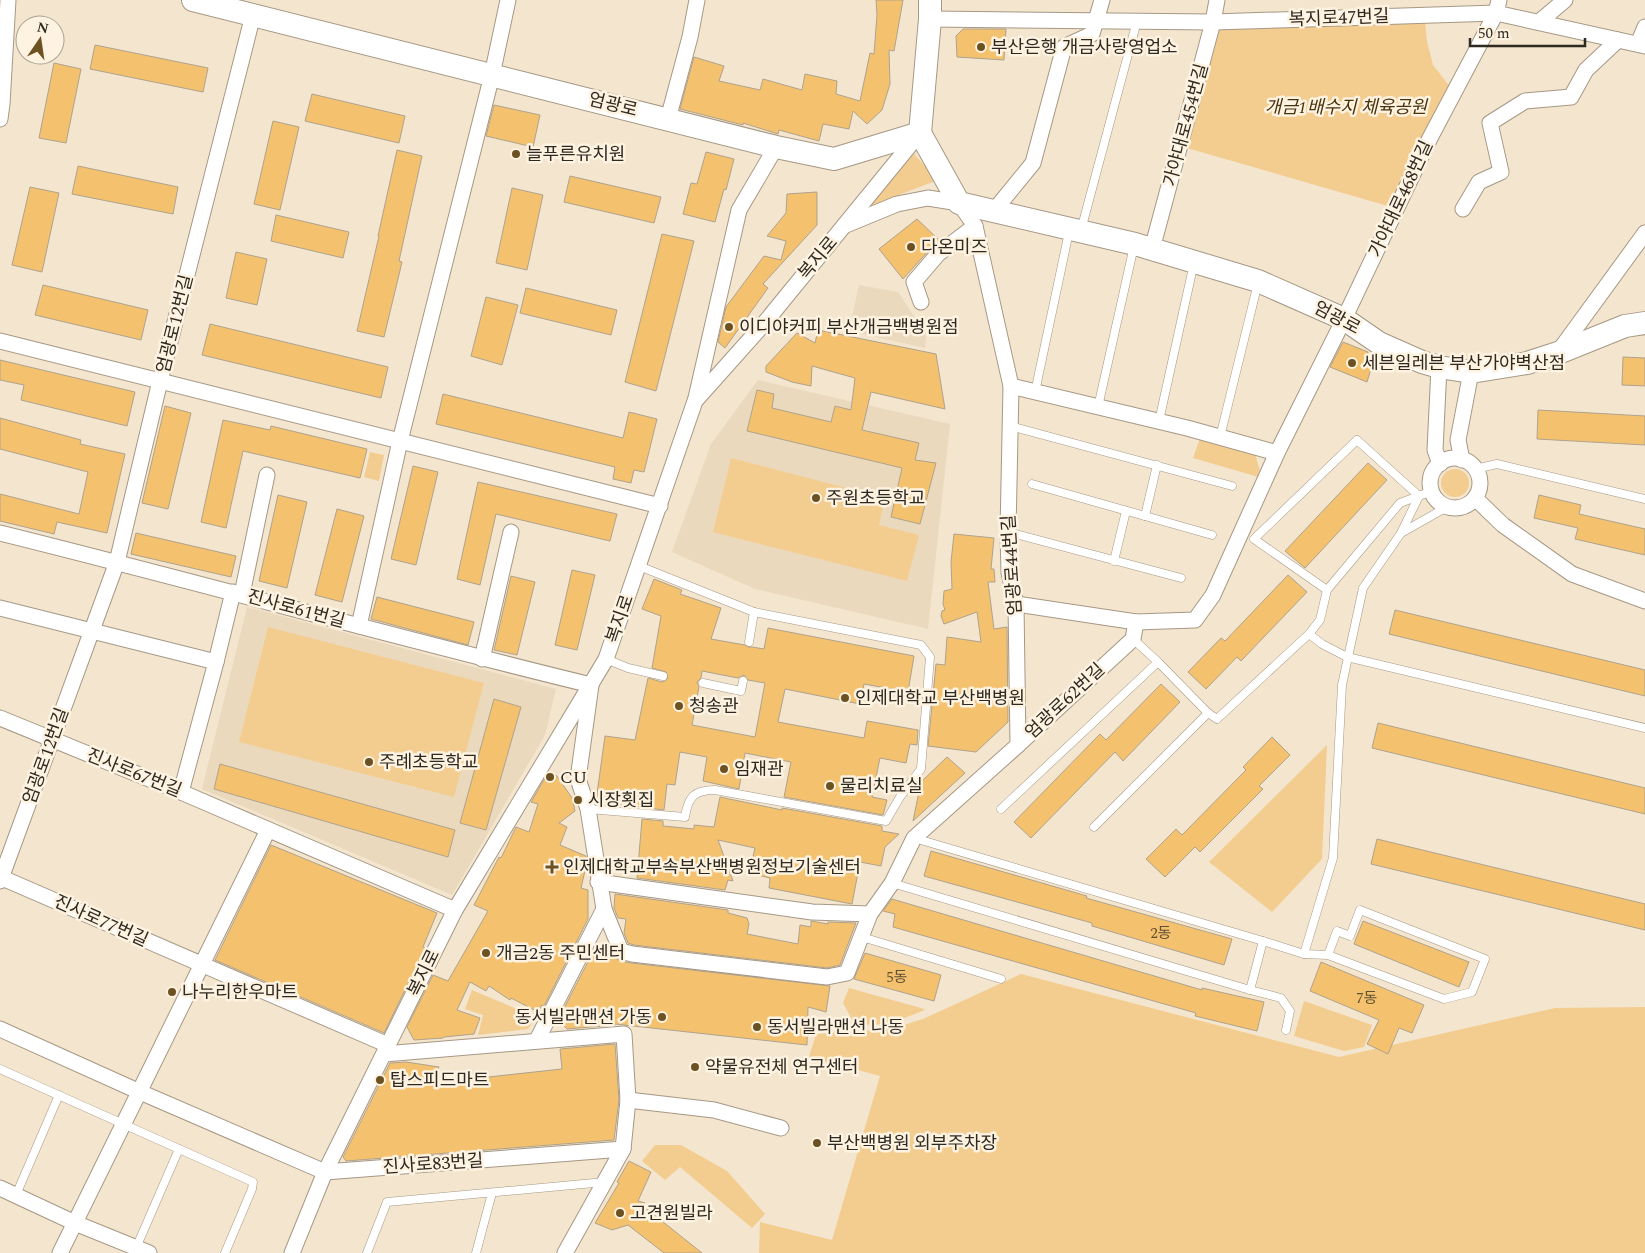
<svg xmlns="http://www.w3.org/2000/svg" width="1645" height="1253" viewBox="0 0 1645 1253" font-family="Spectral,'Noto Sans KR',serif">
<style>
.built{fill:#ebd9bd}
.green{fill:#f3cd90}
.building{fill:#f4c26e;stroke:#afa28d;fill-rule:evenodd}
.lines{fill:none;stroke-linecap:round;stroke-linejoin:round}
.service-casing{stroke:#a69884;stroke-width:9}
.minor-casing{stroke:#a69884;stroke-width:17}
.secondary-casing{stroke:#a69884;stroke-width:24}
.service{stroke:#fff;stroke-width:8}
.minor{stroke:#fff;stroke-width:15}
.secondary{stroke:#fff;stroke-width:22}
.poi-dot{fill:#6c5123;stroke:#fef2e0;stroke-width:2}
.labels{text-anchor:middle;dominant-baseline:central;stroke-width:5;stroke-linejoin:round;paint-order:stroke}
.number-label{font-size:15px;fill:#604f34}
.street-label{font-size:18px;fill:#2e2921;stroke:#fef2e0}
.poi-label{font-size:18px;fill:#2e2921;stroke:#fef2e0;text-anchor:start}
.park-label{font-size:18px;font-style:italic;fill:#47330e;stroke:#fef2e0}
</style>
<rect width="100%" height="100%" fill="#f3e5ce"/>
<g class="built">
<polygon points="859,285 898,292 926,334 925,348 849,331"/>
<polygon points="758,380 950,424 928,629 755,589 672,552 711,444"/>
<polygon points="247,607 556,689 545,735 452,895 202,789"/>
</g>
<g class="green">
<polygon points="1425,21 1427,41 1433,65 1451,88 1388,206 1187,148 1220,28"/>
<polygon points="914,154 938,180 862,209"/>
<polygon points="1200,439 1255,454 1262,478 1193,458"/>
<polygon points="370,452 384,455 379,481 364,477"/>
<polygon points="731,458 885,498 879,525 919,535 907,581 713,532"/>
<circle cx="1455" cy="483" r="14"/>
<polygon points="268,627 484,683 454,797 239,742"/>
<polygon points="1327,745 1322,859 1272,912 1209,862"/>
<polygon points="1021,974 1339,1057 1555,1008 1645,1007 1645,1253 759,1253 760,1222 832,1240 880,1076 809,1057 816,1034 891,1029 923,1019"/>
<polygon points="849,988 921,1008 925,1010 889,1024 855,1025 843,1003"/>
<polygon points="472,990 536,1017 528,1029 478,1035 483,1015 465,1009"/>
<polygon points="1304,1001 1372,1025 1364,1047 1344,1051 1294,1036"/>
<polygon points="655,1145 681,1145 727,1171 765,1214 752,1228 680,1167 665,1180 642,1161"/>
</g>
<g class="building">
<polygon points="876,0 903,0 894,51 889,50 890,84 882,110 867,124 853,111 849,129 823,124 819,141 779,130 778,134 743,123 743,125 680,109 694,57 724,66 719,81 760,90 763,79 802,90 805,74 837,81 836,94 860,101 870,53 874,54 877,15"/>
<polygon points="963,29 1006,29 1004,60 957,57 956,36"/>
<polygon points="95,45 208,68 203,92 90,69"/>
<polygon points="54,63 81,69 66,143 39,138"/>
<polygon points="312,94 405,116 399,143 305,121"/>
<polygon points="494,105 540,115 533,147 486,136"/>
<polygon points="273,121 299,127 280,210 254,204"/>
<polygon points="397,150 422,156 399,261 402,262 384,337 357,331 379,236 378,236"/>
<polygon points="706,152 734,159 726,190 724,189 715,222 683,214 691,183 697,184"/>
<polygon points="78,166 178,187 173,214 72,194"/>
<polygon points="570,176 661,197 654,223 564,202"/>
<polygon points="30,187 59,193 42,272 12,265"/>
<polygon points="512,188 543,195 527,270 496,263"/>
<polygon points="817,192 817,225 763,284 768,288 725,348 718,342 726,307 764,256 781,260 786,241 767,236 786,213 787,194"/>
<polygon points="276,215 349,232 343,258 271,241"/>
<polygon points="917,219 940,241 931,248 903,279 879,249"/>
<polygon points="662,234 694,241 656,391 625,382"/>
<polygon points="236,252 267,259 257,305 226,298"/>
<polygon points="43,285 148,310 141,340 35,315"/>
<polygon points="526,288 617,310 611,335 520,313"/>
<polygon points="486,297 518,305 502,365 471,356"/>
<polygon points="210,324 388,367 381,398 202,355"/>
<polygon points="818,330 936,354 945,409 871,392 862,430 919,443 915,460 936,463 920,524 891,517 902,468 747,431 757,390 774,394 772,408 831,422 835,406 851,410 855,378 812,366 811,386 792,382 766,372 766,366 797,333 815,343"/>
<polygon points="1343,342 1368,352 1367,357 1374,359 1367,382 1330,367"/>
<polygon points="1623,357 1645,358 1645,386 1622,385"/>
<polygon points="0,360 135,392 127,426 21,400 24,385 0,380"/>
<polygon points="443,394 623,438 629,412 657,419 644,472 634,470 631,483 613,479 615,467 436,424"/>
<polygon points="165,406 191,413 168,509 142,503"/>
<polygon points="1538,410 1645,416 1645,445 1537,439"/>
<polygon points="0,418 81,440 80,444 125,454 107,533 57,522 54,534 0,521 0,494 79,514 88,472 0,449"/>
<polygon points="223,420 270,430 271,426 367,449 360,478 243,451 226,528 201,522"/>
<polygon points="1368,463 1387,480 1305,568 1285,551"/>
<polygon points="413,466 438,472 416,565 391,559"/>
<polygon points="478,482 617,514 610,541 496,514 480,585 457,579"/>
<polygon points="278,495 307,502 287,588 259,581"/>
<polygon points="1539,495 1581,505 1579,514 1645,529 1645,555 1575,539 1578,528 1534,518"/>
<polygon points="337,509 364,516 342,602 315,595"/>
<polygon points="136,533 236,556 231,577 131,554"/>
<polygon points="954,534 994,538 991,569 994,569 995,582 988,582 994,629 1007,627 1008,722 976,752 928,746 936,664 945,665 947,637 981,642 977,612 944,624 941,616 942,611 945,610 943,604 944,591 952,589 951,562"/>
<polygon points="572,570 595,575 577,650 555,645"/>
<polygon points="1288,575 1307,592 1241,661 1237,657 1206,689 1188,672 1221,638 1225,641"/>
<polygon points="511,576 535,582 517,655 494,650"/>
<path d="M654 579 682 590 680 594 721 608 711 639 745 645 748 647H752L764 649 768 628 914 656 908 692 864 684 860 704 785 689 778 722 864 738 867 721 918 730 917 745 910 744 906 763 880 758 872 797 887 800 883 815 784 797 791 762 745 753 739 789 703 781 707 757 680 752 675 785 667 784 664 810 596 801 605 736 635 740 648 678 662 682 665 681 668 678 666 672 652 668 661 616 642 609ZM702 671 738 678 744 675 748 680 765 683 755 737 692 725 699 687 697 682 701 678Z"/>
<polygon points="377,597 474,622 468,645 371,619"/>
<polygon points="1395,610 1645,670 1645,696 1389,634"/>
<polygon points="1161,684 1180,702 1123,761 1115,752 1031,838 1014,822 1100,734 1106,740"/>
<polygon points="494,699 521,707 486,830 460,823"/>
<polygon points="1378,723 1645,788 1645,814 1372,748"/>
<polygon points="1272,737 1290,755 1259,786 1263,789 1200,852 1195,847 1165,877 1146,859 1176,829 1182,835 1246,770 1243,767"/>
<polygon points="947,757 965,773 913,821 921,782"/>
<polygon points="220,764 455,830 448,857 214,789"/>
<polygon points="548,773 557,776 572,798 575,811 559,823 567,827 560,845 586,856 587,862 581,888 588,890 588,919 544,1006 542,1005 538,1012 511,998 510,1000 489,986 486,991 470,982 457,1010 480,1018 474,1034 444,1037 443,1038 414,1040 407,1027 433,975 448,981 488,911 474,905 499,857 501,858 516,827 529,832 538,804 531,802"/>
<polygon points="720,797 782,810 782,808 882,826 882,831 899,834 885,847 881,866 860,862 852,904 769,888 770,878 749,873 755,848 718,840 733,881 728,880 725,890 637,878 642,819 663,821 663,826 694,829 694,825 714,827"/>
<polygon points="1377,839 1645,904 1645,930 1371,864"/>
<polygon points="271,845 437,913 423,947 425,948 422,955 384,1033 215,960"/>
<polygon points="931,851 1087,896 1086,898 1232,939 1224,965 1092,926 1092,923 924,876"/>
<polygon points="615,894 728,910 728,913 747,918 749,924 747,934 798,944 800,925 811,927 811,921 828,924 828,922 856,923 840,965 827,968 634,945 628,943 624,933 626,919 618,918 614,908"/>
<polygon points="892,899 1202,990 1202,988 1264,1002 1257,1031 1195,1016 1196,1013 893,927 895,914 883,911"/>
<polygon points="1363,921 1469,962 1459,987 1354,944"/>
<polygon points="596,946 620,961 631,963 830,986 826,1012 808,1007 807,1045 615,1024 615,1025 567,1029 558,1020"/>
<polygon points="865,953 941,975 934,1001 854,979"/>
<polygon points="1321,962 1424,1005 1412,1033 1399,1028 1388,1054 1367,1044 1379,1020 1310,991"/>
<polygon points="615,1044 619,1100 614,1140 346,1161 343,1157 390,1063 406,1062 439,1067 433,1083 562,1069 560,1049"/>
<polygon points="629,1161 651,1172 638,1201 645,1203 643,1206 702,1253 664,1253 628,1225 612,1230 595,1223 619,1183 617,1182"/>
</g>
<g class="lines">
<defs>
<g id="service">
<polyline points="1081,230 1137,21"/>
<polyline points="1035,392 1069,232"/>
<polyline points="1098,407 1134,246"/>
<polyline points="1159,421 1194,263"/>
<polyline points="1010,426 1232,486"/>
<polyline points="1220,437 1258,283"/>
<polyline points="1475,469 1497,464 1645,499"/>
<polyline points="1032,484 1212,535"/>
<polyline points="1145,516 1157,465"/>
<polyline points="1008,532 1181,578"/>
<polyline points="1401,533 1447,507"/>
<polyline points="1114,561 1126,511"/>
<polyline points="639,566 754,612 749,642"/>
<polyline points="1309,634 1322,644 1347,657 1645,728"/>
<polyline points="1133,639 1158,662 1208,713"/>
<polyline points="606,659 628,668 663,676"/>
<polyline points="703,683 741,691 743,681"/>
<path d="M588 809 685 817C688 797 694 790 715 790L886 821 900 797 921 769 930 657 921 645 754 612"/>
<polyline points="1001,809 1158,662"/>
<polyline points="1094,827 1208,713 1217,719 1309,634 1320,620 1327,590 1400,503 1432,491"/>
<polyline points="892,883 1250,990 1263,941 914,838"/>
<polyline points="862,937 1001,979"/>
<polyline points="1263,941 1304,954 1328,955 1444,999 1472,992 1485,959 1360,910 1350,936 1337,931 1328,955"/>
<polyline points="1304,954 1333,858 1342,685 1363,588 1401,533 1419,496 1357,440 1254,539 1327,590"/>
<polyline points="1250,990 1281,998 1290,1011 1286,1030"/>
<polyline points="0,1069 253,1182 252,1189 225,1253"/>
<polyline points="16,1195 59,1095"/>
<polyline points="136,1248 179,1149"/>
<polyline points="367,1253 387,1202 605,1182"/>
<polyline points="476,1253 492,1193"/>
</g>
<g id="minor">
<polyline points="930,19 1213,22 1496,13 1645,46"/>
<polyline points="1539,22 1565,0"/>
<polyline points="1638,44 1645,27"/>
<polyline points="0,119 2,104 8,0"/>
<polyline points="668,119 690,37 697,0"/>
<polyline points="1463,209 1479,182 1501,172 1490,123 1525,101 1571,97 1586,70 1618,40"/>
<polyline points="993,212 1033,163 1064,47 1092,34 1102,0"/>
<polyline points="846,225 897,204 928,198 959,203 975,226 1011,386 1008,532 1009,573 1016,604 1018,745"/>
<polyline points="1152,249 1213,22 1217,0"/>
<polyline points="921,302 914,282 938,254 975,226"/>
<polyline points="0,341 660,506"/>
<polyline points="1559,351 1645,233"/>
<polyline points="1439,367 1435,450 1440,464"/>
<polyline points="1011,386 1187,428 1277,453"/>
<polyline points="696,398 739,210 776,147"/>
<circle cx="1455" cy="483" r="25"/>
<polyline points="1462,460 1458,440 1471,372"/>
<polyline points="1475,498 1503,525 1572,574 1645,601"/>
<path d="M0 533C198 582 393 637 591 685L578 779 588 809 604 909 537 1040"/>
<polyline points="242,594 267,475"/>
<polyline points="1016,604 1136,622 1195,620 1213,595 1277,453 1344,319 1430,138 1496,13 1499,0"/>
<polyline points="0,608 216,662"/>
<polyline points="359,626 400,441 492,75 508,0"/>
<polyline points="482,659 511,532"/>
<polyline points="0,718 181,792 455,910"/>
<polyline points="181,792 216,662 233,592"/>
<polyline points="0,877 388,1045"/>
<polyline points="0,881 117,562 160,381 253,15"/>
<polyline points="598,882 812,912 870,914"/>
<polyline points="604,909 621,951 632,954 827,977 847,973 870,914 892,883 914,838 1018,745 1133,639 1136,622"/>
<polyline points="0,1029 140,1092 325,1172 623,1149"/>
<polyline points="384,1054 624,1034 628,1100 623,1149 565,1253"/>
<polyline points="628,1100 714,1110 781,1128"/>
<polyline points="0,1188 75,1223 149,1253"/>
<polyline points="60,1253 268,830"/>
<polyline points="292,1253 325,1172 455,910 606,659 695,401 762,326 919,134"/>
</g>
<g id="secondary">
<polyline points="193,0 776,147 834,159 920,133"/>
<polyline points="920,133 959,203 1135,244 1258,281 1344,319 1379,343 1422,362 1439,367 1471,372 1527,363 1558,353 1625,326 1645,323"/>
<polyline points="920,133 930,19 930,0"/>
</g>
</defs>
<use href="#service" class="service-casing"/>
<use href="#minor" class="minor-casing"/>
<use href="#secondary" class="secondary-casing"/>
<use href="#service" class="service"/>
<use href="#minor" class="minor"/>
<use href="#secondary" class="secondary"/>
</g>
<g class="poi-dot">
<circle cx="981" cy="47" r="5"/>
<circle cx="516" cy="154" r="5"/>
<circle cx="911" cy="247" r="5"/>
<circle cx="729" cy="327" r="5"/>
<circle cx="1352" cy="363" r="5"/>
<circle cx="816" cy="498" r="5"/>
<circle cx="845" cy="698" r="5"/>
<circle cx="679" cy="706" r="5"/>
<circle cx="369" cy="762" r="5"/>
<circle cx="724" cy="769" r="5"/>
<circle cx="550" cy="777" r="5"/>
<circle cx="830" cy="786" r="5"/>
<circle cx="578" cy="800" r="5"/>
<path d="M549.5 859.5h5v5h5v5h-5v5h-5v-5h-5v-5h5z"/>
<circle cx="486" cy="953" r="5"/>
<circle cx="172" cy="992" r="5"/>
<circle cx="662" cy="1017" r="5"/>
<circle cx="757" cy="1027" r="5"/>
<circle cx="695" cy="1067" r="5"/>
<circle cx="380" cy="1080" r="5"/>
<circle cx="817" cy="1143" r="5"/>
<circle cx="620" cy="1213" r="5"/>
</g>
<g class="labels">
<g class="number-label">
<text x="1161" y="933">2동</text>
<text x="897" y="977">5동</text>
<text x="1367" y="998">7동</text>
</g>
<g class="street-label">
<text transform="translate(1339 18) rotate(-2)">복지로47번길</text>
<text transform="translate(613 105) rotate(14)">엄광로</text>
<text transform="translate(1186 125) rotate(-75)">가야대로454번길</text>
<text transform="translate(1401 199) rotate(-65)">가야대로468번길</text>
<text transform="translate(818 258) rotate(-50)">복지로</text>
<text transform="translate(1337 318) rotate(28)">엄광로</text>
<text transform="translate(175 324) rotate(-76)">엄광로12번길</text>
<text transform="translate(1012 565) rotate(-94)">엄광로44번길</text>
<text transform="translate(296 609) rotate(15)">진사로61번길</text>
<text transform="translate(620 619) rotate(-71)">복지로</text>
<text transform="translate(1065 701) rotate(-43)">엄광로62번길</text>
<text transform="translate(46 756) rotate(-70)">엄광로12번길</text>
<text transform="translate(134 773) rotate(22)">진사로67번길</text>
<text transform="translate(101 921) rotate(24)">진사로77번길</text>
<text transform="translate(424 973) rotate(-64)">복지로</text>
<text transform="translate(433 1164) rotate(-4)">진사로83번길</text>
</g>
<g class="poi-label">
<text x="991" y="47">부산은행 개금사랑영업소</text>
<text x="526" y="154">늘푸른유치원</text>
<text x="921" y="247">다온미즈</text>
<text x="739" y="327">이디야커피 부산개금백병원점</text>
<text x="1362" y="363">세븐일레븐 부산가야벽산점</text>
<text x="826" y="498">주원초등학교</text>
<text x="855" y="698">인제대학교 부산백병원</text>
<text x="689" y="706">청송관</text>
<text x="379" y="762">주례초등학교</text>
<text x="734" y="769">임재관</text>
<text x="560" y="777">CU</text>
<text x="840" y="786">물리치료실</text>
<text x="588" y="800">시장횟집</text>
<text x="563" y="867">인제대학교부속부산백병원정보기술센터</text>
<text x="496" y="953">개금2동 주민센터</text>
<text x="182" y="992">나누리한우마트</text>
<text x="652" y="1017" text-anchor="end">동서빌라맨션 가동</text>
<text x="767" y="1027">동서빌라맨션 나동</text>
<text x="705" y="1067">약물유전체 연구센터</text>
<text x="390" y="1080">탑스피드마트</text>
<text x="827" y="1143">부산백병원 외부주차장</text>
<text x="630" y="1213">고견원빌라</text>
</g>
<g class="park-label">
<text x="1346" y="107">개금1배수지 체육공원</text>
</g>
</g>
<g transform="translate(40 40) rotate(13)"><circle r="24" fill="#fef2e0" stroke="#aba294"/>
<path d="M0-4L9 19L0 12L-9 19Z" fill="#6c5123"/>
<text y="-8" font-size="14" font-weight="bold" text-anchor="middle" fill="#2e2921">N</text>
</g>
<path d="M1470 38v8h115v-8" fill="none" stroke="#2e2921" stroke-width="2.5"/>
<text x="1478" y="38" font-size="15" fill="#2e2921" stroke="#fef2e0" stroke-width="4" paint-order="stroke">50 m</text>
</svg>
